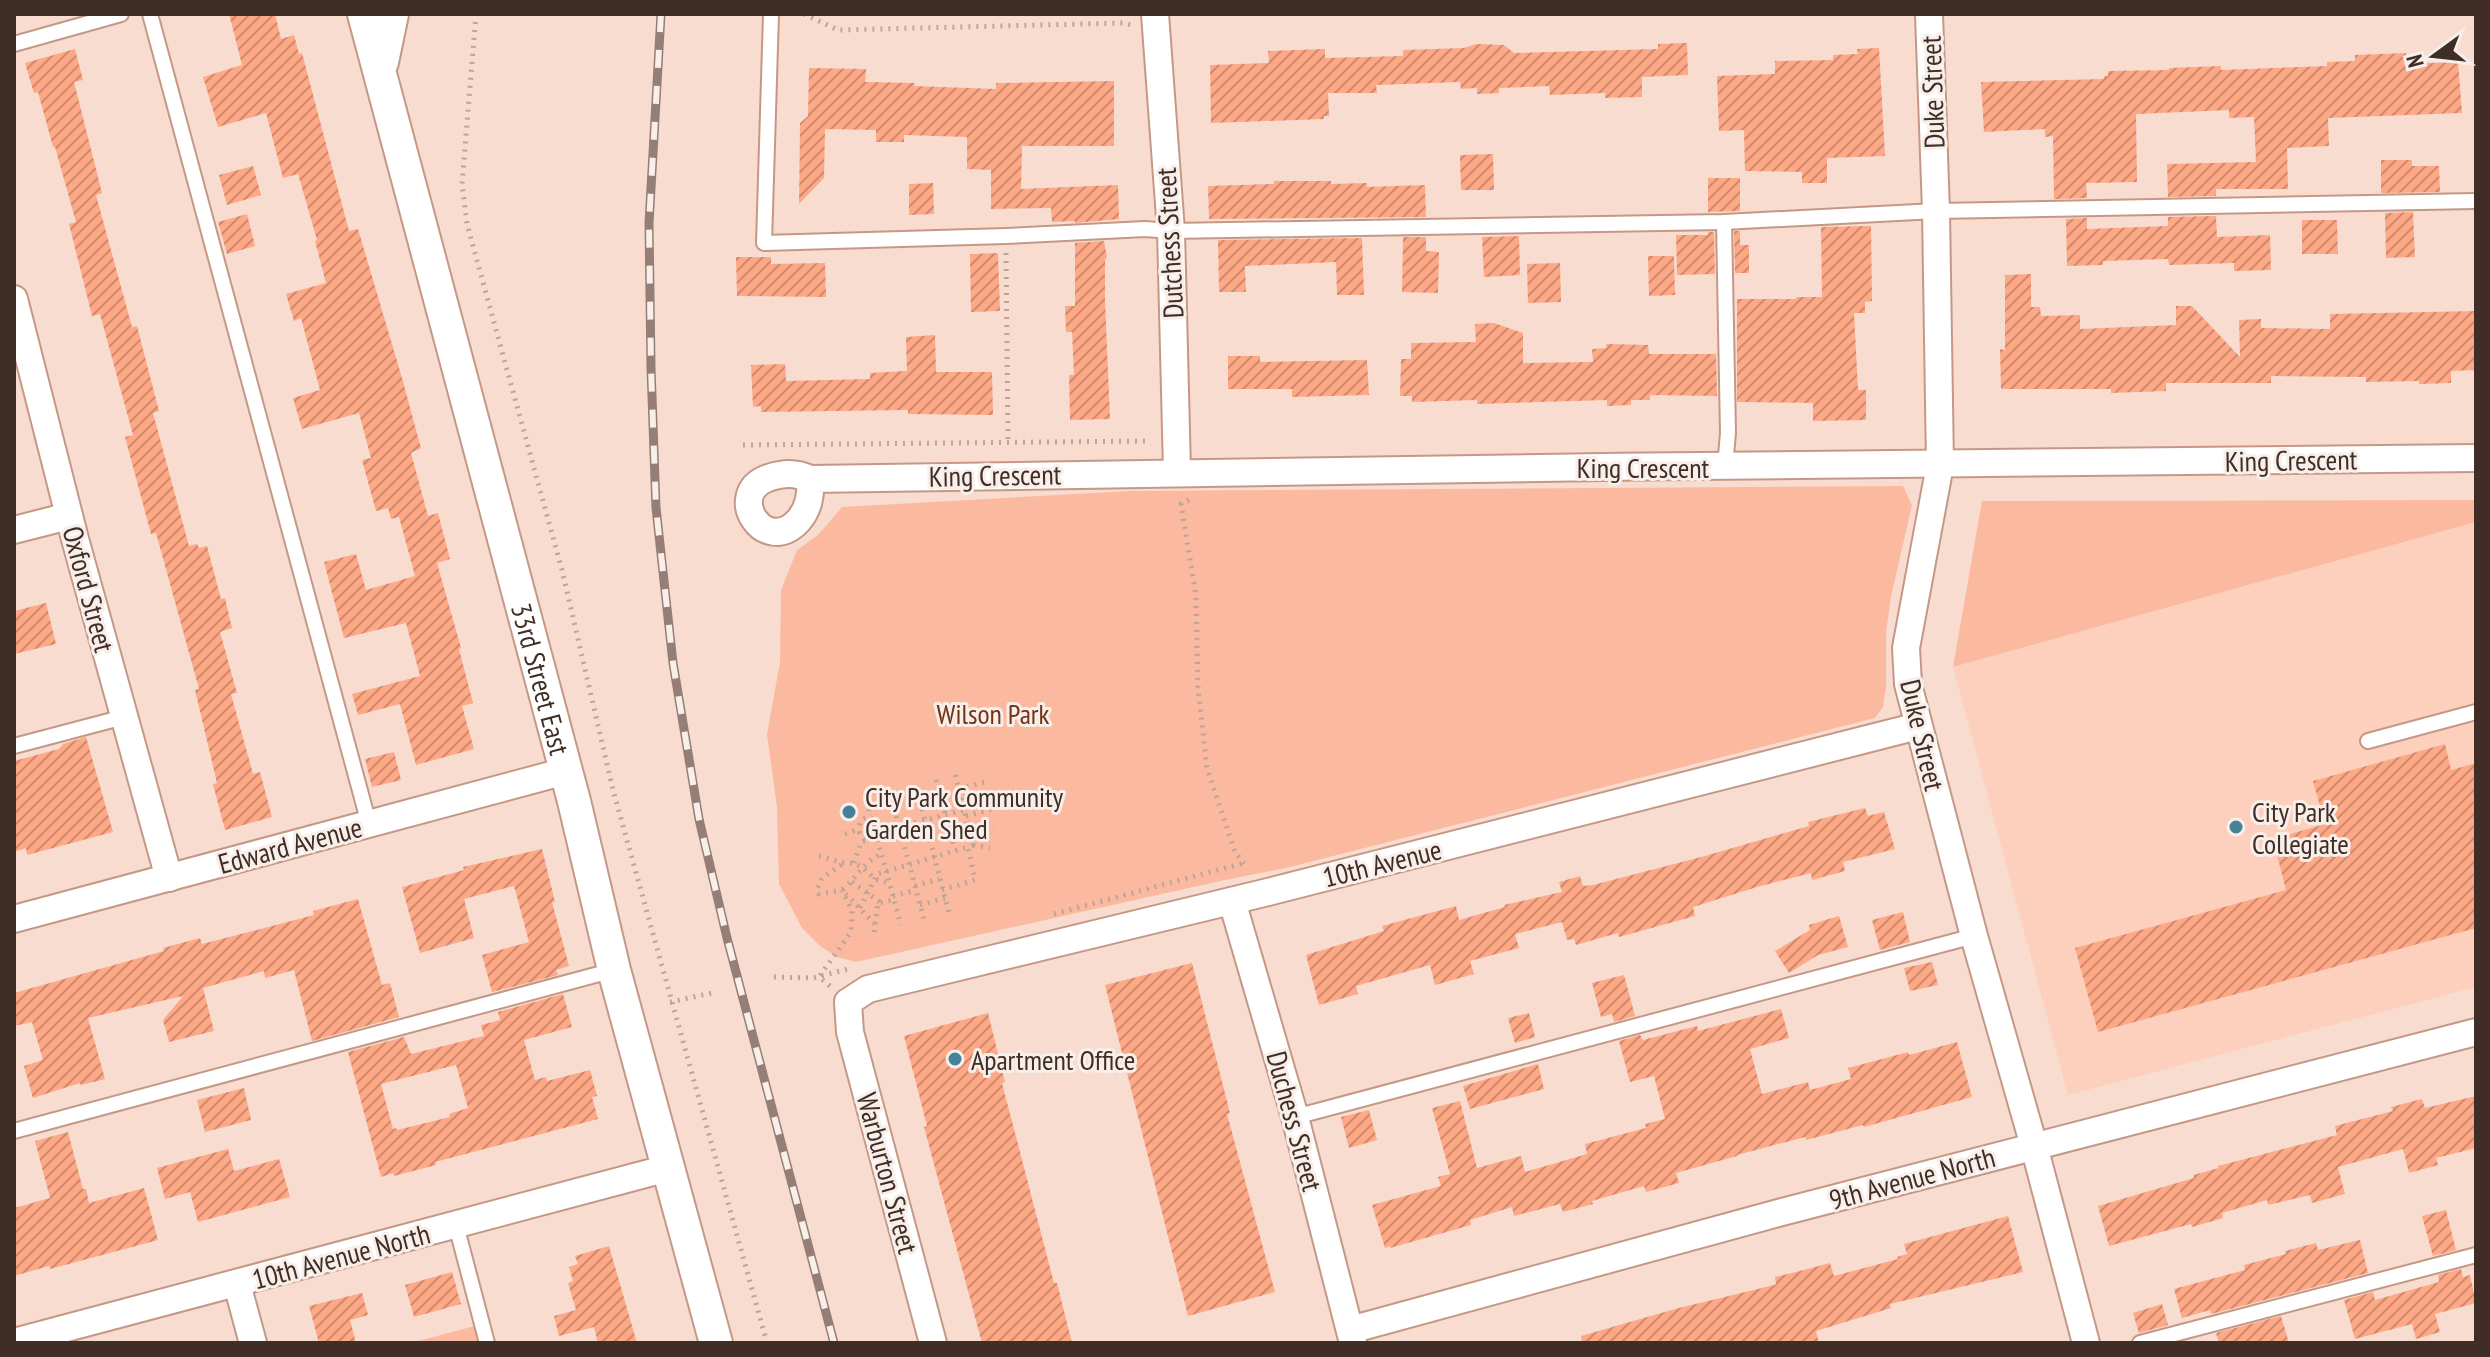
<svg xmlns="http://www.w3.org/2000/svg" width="2490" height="1357" viewBox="0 0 2490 1357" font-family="'PT Sans Narrow',sans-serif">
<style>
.built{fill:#fdd0be}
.green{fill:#fbbaa0}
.building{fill:url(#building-hatch);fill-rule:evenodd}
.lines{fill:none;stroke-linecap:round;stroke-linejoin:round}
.service-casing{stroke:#c59886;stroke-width:18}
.minor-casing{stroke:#c59886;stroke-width:30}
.tertiary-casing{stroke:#c59886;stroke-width:36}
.path{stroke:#bda499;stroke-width:5;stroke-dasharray:2 6;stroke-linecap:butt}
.service{stroke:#fff;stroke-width:14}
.minor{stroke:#fff;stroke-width:26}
.tertiary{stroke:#fff;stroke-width:32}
.rail-casing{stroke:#957e75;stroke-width:9}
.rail{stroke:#f8eeea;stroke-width:6;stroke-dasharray:18;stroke-linecap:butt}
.poi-dot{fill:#438297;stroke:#f8eeea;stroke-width:3}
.labels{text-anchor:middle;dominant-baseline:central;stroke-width:6;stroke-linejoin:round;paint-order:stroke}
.street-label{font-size:28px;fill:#3f2d26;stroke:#f8eeea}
.park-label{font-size:28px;fill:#753316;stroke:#f8eeea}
.poi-label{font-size:28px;fill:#3f2d26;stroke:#f8eeea;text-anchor:start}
</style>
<defs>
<pattern id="building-hatch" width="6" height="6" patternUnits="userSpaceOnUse" patternTransform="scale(2)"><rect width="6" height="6" fill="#fea886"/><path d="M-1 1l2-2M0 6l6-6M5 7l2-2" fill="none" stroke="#cf896d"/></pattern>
</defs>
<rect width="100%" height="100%" fill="#f9dcd0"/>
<polygon class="built" points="2476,522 2476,987 2068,1095 1953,667"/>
<g class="green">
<polygon points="1903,486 1912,505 1891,597 1886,632 1886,686 1883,707 1875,718 1286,868 1225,880 856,962 837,957 820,946 802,928 779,884 777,808 767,734 780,662 781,590 797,550 818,535 842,507 1130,491"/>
<polygon points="2476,500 2476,522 1953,667 1982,501"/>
<polygon points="482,1324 487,1343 411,1343"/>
</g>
<g class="building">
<polygon points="229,14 275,14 281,39 294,35 299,54 302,53 349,231 358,229 402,378 421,448 411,453 428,516 438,513 450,559 437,563 461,648 459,649 473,703 462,706 474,749 416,765 400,704 358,715 352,694 420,676 406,623 344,638 324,562 356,554 366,590 415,576 399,517 391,519 388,508 376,511 362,460 371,458 359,413 302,429 293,398 320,390 301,318 294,321 286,294 326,283 315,241 317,240 298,174 283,178 266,113 218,127 203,77 242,65"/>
<polygon points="1687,43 1688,75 1642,77 1642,97 1605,98 1605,93 1550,95 1549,86 1499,88 1499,93 1477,94 1477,88 1461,89 1460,82 1376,85 1377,93 1328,93 1329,116 1324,116 1324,119 1211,123 1210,65 1269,63 1268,51 1325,49 1325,58 1403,56 1403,50 1464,48 1476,44 1504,45 1514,53 1658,49 1658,44"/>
<polygon points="1879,48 1885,156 1827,158 1827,183 1802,183 1802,172 1745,171 1744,130 1719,131 1717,76 1775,74 1775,61 1833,60 1833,55 1858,54 1857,49"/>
<polygon points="75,49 83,80 74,82 102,193 96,195 132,327 137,326 145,357 159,411 153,413 189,546 197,544 199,548 207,546 221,599 225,598 232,628 220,632 237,693 231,694 253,774 260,772 272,817 225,830 213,784 217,783 195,690 199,689 156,533 151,534 125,437 133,435 100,314 92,316 69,224 76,222 55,147 53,147 38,92 34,93 25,63"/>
<polygon points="2406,53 2407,64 2458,62 2462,113 2328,118 2329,146 2287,148 2288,189 2216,189 2216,196 2168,197 2167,164 2256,162 2254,117 2229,118 2229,110 2136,114 2137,182 2086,183 2087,198 2054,199 2053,136 2045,137 2045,129 1984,132 1981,82 2104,79 2104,76 2108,76 2108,71 2169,70 2169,68 2221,66 2221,70 2327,66 2327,62 2355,61 2355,55"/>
<polygon points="809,68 866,69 865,82 915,83 914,86 996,89 996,83 1114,81 1114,146 1022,146 1021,189 1118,185 1119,219 1075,223 1075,221 1052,222 1051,208 991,209 991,170 967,169 967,137 904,135 904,142 876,142 876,130 825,129 824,178 799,204 800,123 808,116"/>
<polygon points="1493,154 1494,190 1461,190 1460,155"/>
<polygon points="2381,160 2412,160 2412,166 2439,166 2440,192 2381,193"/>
<polygon points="253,166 261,195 227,205 219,175"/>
<polygon points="1708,178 1740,178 1740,211 1708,212"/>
<polygon points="1274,181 1331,181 1331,184 1367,183 1367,187 1425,185 1426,217 1209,219 1208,186 1274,184"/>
<polygon points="933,183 934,214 909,215 909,184"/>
<polygon points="2413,212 2415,257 2386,258 2385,213"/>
<polygon points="247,214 255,246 227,254 218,222"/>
<polygon points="2216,216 2217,237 2270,235 2271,270 2234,271 2234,263 2169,265 2168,259 2103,261 2103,265 2067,266 2066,219 2087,218 2087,229 2168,226 2168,217"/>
<polygon points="2302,220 2337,220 2338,254 2302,254"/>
<polygon points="1871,226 1872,301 1865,302 1865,313 1854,313 1858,390 1866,390 1866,420 1813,421 1813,403 1737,402 1737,299 1796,299 1796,297 1822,297 1821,227"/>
<polygon points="1734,231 1740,231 1740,245 1749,245 1749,273 1735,273"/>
<polygon points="1708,232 1714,232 1715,274 1677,275 1676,235 1708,235"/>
<polygon points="1519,236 1520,275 1484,277 1482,237"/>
<polygon points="1403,237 1426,237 1426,251 1439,252 1438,293 1402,292"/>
<polygon points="1362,238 1364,295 1337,295 1336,262 1245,266 1246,292 1219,292 1218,240"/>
<polygon points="1104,241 1107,257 1105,260 1105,301 1110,419 1070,420 1069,375 1074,375 1072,332 1066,332 1065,306 1075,306 1075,243"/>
<polygon points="998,253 1000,311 971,312 970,254"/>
<polygon points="1648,256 1674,256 1675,295 1649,296"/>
<polygon points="736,257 771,257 771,264 825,263 826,297 737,296"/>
<polygon points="1560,263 1561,302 1528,303 1527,264"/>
<polygon points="2031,274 2031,307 2040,307 2041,316 2080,315 2080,329 2176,325 2176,306 2192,306 2240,357 2239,320 2261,319 2261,328 2330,329 2330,314 2476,311 2476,370 2451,371 2451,383 2419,384 2419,381 2366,382 2366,377 2271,376 2271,383 2166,383 2166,391 2111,393 2111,389 2001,389 2000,349 2005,350 2005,275"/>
<polygon points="1494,323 1523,333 1523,363 1593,362 1592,349 1607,348 1606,344 1648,345 1649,354 1716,354 1717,396 1650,395 1650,400 1631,400 1631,405 1607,406 1607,400 1477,404 1477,400 1412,402 1412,396 1400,396 1401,359 1411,359 1411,343 1476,342 1475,324"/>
<polygon points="935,335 936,372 992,372 993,415 908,414 908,410 761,412 761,406 753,407 751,365 785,364 786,381 870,379 870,373 907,371 906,337"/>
<polygon points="1228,356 1260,356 1260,362 1367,360 1369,395 1292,397 1292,389 1228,389"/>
<polygon points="46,603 56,644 14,654 14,611"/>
<polygon points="86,737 113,832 27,855 26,848 14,852 14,761 59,749 63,744"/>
<polygon points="2445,744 2451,770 2476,763 2476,928 2098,1032 2075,948 2286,890 2273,839 2325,824 2313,781"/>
<polygon points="394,752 401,780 372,787 365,759"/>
<polygon points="1865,808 1868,816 1884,812 1895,849 1843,862 1845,871 1812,880 1811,873 1757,887 1693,907 1695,916 1619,937 1618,933 1576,945 1574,939 1567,940 1562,922 1515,934 1519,948 1470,961 1474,974 1435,985 1430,965 1356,986 1358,994 1319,1005 1306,955 1384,931 1382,926 1456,906 1459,920 1505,907 1504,905 1562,892 1559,882 1580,876 1583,886 1593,885 1705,856 1809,826 1808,822"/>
<polygon points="542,849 555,902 552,902 569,966 556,970 558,975 492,992 482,955 529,942 514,886 464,899 474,938 420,953 402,887 464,870 463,867"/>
<polygon points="358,899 382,985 390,983 399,1017 312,1041 294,970 265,978 264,971 203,988 214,1031 169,1042 163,1020 183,996 88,1018 105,1079 81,1085 80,1083 33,1098 24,1066 43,1060 32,1022 14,1026 14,993 164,951 163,948 200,938 202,944 245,933 314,915 313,911"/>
<polygon points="1903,912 1910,942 1880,950 1872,920"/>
<polygon points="1839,916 1848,947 1818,955 1789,973 1775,951 1810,930 1809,925"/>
<polygon points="1932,962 1938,985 1910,991 1904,968"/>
<polygon points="1192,963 1230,1113 1227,1114 1275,1292 1188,1316 1105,985"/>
<polygon points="1624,975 1635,1016 1614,1022 1612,1014 1601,1017 1592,983"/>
<path d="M563 994 572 1027 524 1040 535 1080 546 1077 547 1081 590 1070 597 1096 592 1097 598 1119 435 1162 436 1165 394 1176 393 1173 381 1177 348 1052 404 1037 411 1054 484 1036 481 1025 500 1020 498 1012ZM456 1065 468 1108 449 1114 450 1117 397 1130 396 1128 393 1129 381 1084Z"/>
<polygon points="1781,1009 1789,1038 1750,1049 1762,1094 1808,1082 1810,1090 1851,1079 1848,1068 1908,1052 1909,1055 1957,1042 1972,1097 1864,1127 1863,1125 1806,1140 1805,1137 1737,1155 1737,1156 1676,1173 1679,1183 1646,1192 1644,1186 1592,1201 1593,1204 1563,1212 1560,1204 1514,1216 1512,1207 1470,1220 1471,1225 1390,1248 1390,1246 1385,1248 1372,1205 1441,1186 1438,1177 1450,1174 1432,1108 1460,1101 1477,1168 1521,1156 1525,1172 1587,1154 1585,1144 1646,1128 1645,1124 1665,1119 1654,1076 1630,1082 1619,1041 1640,1035 1643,1040 1697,1026 1698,1031"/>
<polygon points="988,1013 1005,1082 1002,1083 1054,1283 1057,1283 1072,1343 982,1343 924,1127 927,1126 904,1036"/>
<polygon points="1529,1013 1535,1037 1515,1043 1508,1018"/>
<polygon points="1538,1064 1544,1089 1470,1109 1463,1086"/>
<polygon points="244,1088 251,1120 205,1132 197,1100"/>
<polygon points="2476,1096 2476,1148 2436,1158 2438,1165 2409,1173 2403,1149 2338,1167 2345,1194 2312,1203 2310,1195 2268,1205 2267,1200 2222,1213 2223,1218 2192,1227 2191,1224 2109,1246 2098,1206 2194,1178 2193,1175 2219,1168 2218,1166 2337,1135 2335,1126 2393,1111 2391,1107 2422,1099 2425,1108"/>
<polygon points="1369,1110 1377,1140 1349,1148 1341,1117"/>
<polygon points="68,1132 83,1189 86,1189 89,1203 144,1188 158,1240 50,1269 49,1266 14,1276 14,1208 50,1198 35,1141"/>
<polygon points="228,1149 234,1171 279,1159 290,1197 198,1222 190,1192 165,1199 157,1168"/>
<polygon points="2446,1210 2456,1250 2433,1256 2422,1216"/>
<polygon points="2008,1216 2023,1272 1890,1304 1891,1308 1816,1331 1819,1343 1582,1343 1581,1336 1675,1309 1774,1285 1776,1284 1775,1277 1796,1272 1830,1263 1834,1276 1898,1259 1897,1257 1907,1254 1904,1244"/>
<polygon points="2360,1240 2368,1273 2211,1314 2210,1310 2182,1318 2174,1289 2245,1270 2244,1265 2286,1254 2285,1251 2316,1243 2318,1250"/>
<polygon points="609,1246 637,1343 598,1343 594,1327 559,1336 554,1316 576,1310 568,1283 573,1281 569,1267 578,1264 575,1256"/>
<polygon points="2461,1269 2463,1277 2470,1275 2476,1303 2435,1314 2440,1332 2416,1339 2412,1324 2355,1339 2344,1300 2373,1292 2375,1300 2439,1282 2438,1275"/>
<polygon points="452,1272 461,1304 414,1317 405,1285"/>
<polygon points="362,1293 368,1315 350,1320 356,1343 319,1343 309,1306"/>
<polygon points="2162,1304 2168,1325 2139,1333 2133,1313"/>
<polygon points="2281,1316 2289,1343 2219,1343 2216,1333"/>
</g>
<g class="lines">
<defs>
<g id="service">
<polyline points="150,14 369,824"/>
<polyline points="771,14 764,243 1006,236 1145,229 1171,231 1724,222 1936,211 2476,201"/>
<polyline points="14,44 121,14"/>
<polyline points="1724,222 1728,433 1725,467"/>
<polyline points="2368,741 2476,712"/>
<polyline points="14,746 124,717"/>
<polyline points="1295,1117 1974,936"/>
<polyline points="14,1131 614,970"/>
<polyline points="456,1225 487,1343"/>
<polyline points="2140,1343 2476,1255"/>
</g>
<g id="minor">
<polyline points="1155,14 1171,231 1177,471"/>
<polyline points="1929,14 1936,211 1940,465 1906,648 1908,684 1974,936 2034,1146 2086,1343"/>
<polyline points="14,299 75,539 169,878"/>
<path d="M810 479C811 495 809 508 799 520 765 558 724 494 768 478 783 473 795 472 810 479 1365 467 1921 465 2476 458"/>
<polyline points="14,530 69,516"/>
<polyline points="1232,901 1295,1117 1353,1343"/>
<polyline points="14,919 566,771"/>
<polyline points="237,1284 253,1343"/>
<polyline points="1350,1330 1782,1212 2476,1032"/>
<polyline points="14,1342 668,1168"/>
<polyline points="933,1343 850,1032 848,1002 868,989 1268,892 1918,726"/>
</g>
<g id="tertiary">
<path id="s1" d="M364 14 574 801 614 970 716 1343"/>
<polyline points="382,62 392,14"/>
</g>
</defs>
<use href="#service" class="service-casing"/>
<use href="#minor" class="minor-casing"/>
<use href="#tertiary" class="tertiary-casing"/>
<g class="path">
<polyline points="476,14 462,184 467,224 562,570 613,790 767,1343"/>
<polyline points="804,14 838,30 1123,23 1132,25"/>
<polyline points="1006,253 1008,442"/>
<polyline points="743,445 1150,441"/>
<polyline points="1189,500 1181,504 1196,596 1198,687 1207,768 1235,852 1244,864"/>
<polyline points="936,780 955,850"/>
<polyline points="916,786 949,913"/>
<polyline points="959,789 985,782"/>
<polyline points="890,793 924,919"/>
<polyline points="869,809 901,925"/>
<polyline points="966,816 992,809"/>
<polyline points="899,827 964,810"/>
<polyline points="969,829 993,825"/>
<polyline points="845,834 859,829"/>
<path d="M866 839 860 833C858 822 861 820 871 815"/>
<polyline points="973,845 990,848"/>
<polyline points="819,856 844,863 854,863 862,867 875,879 889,883"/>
<polyline points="854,863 861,842 877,836"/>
<polyline points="852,882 880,902"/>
<polyline points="915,886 939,879"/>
<polyline points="942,890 975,880 968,847 973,845 955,774"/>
<polyline points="893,896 916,890"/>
<polyline points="920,905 945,898"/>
<polyline points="860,908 877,874 968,847"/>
<polyline points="1054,914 1244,863"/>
<path d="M875 924 842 890C857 878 863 861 882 854"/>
<polyline points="874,932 878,903 894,900"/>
<polyline points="774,977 813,978 848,969"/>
<polyline points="830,986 819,977 851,932 852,911 842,890 819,894 817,889 822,878 844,863"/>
<polyline points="670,1002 712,993"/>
</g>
<use href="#service" class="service"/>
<use href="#minor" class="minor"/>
<use href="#tertiary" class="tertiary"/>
<defs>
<polyline id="rail" points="661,14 649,223 651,368 656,508 673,663 699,819 727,938 834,1343"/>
</defs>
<use href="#rail" class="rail-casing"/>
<use href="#rail" class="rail"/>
</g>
<g class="poi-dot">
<circle cx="849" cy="812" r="8"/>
<circle cx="2236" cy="827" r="8"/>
<circle cx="955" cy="1059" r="8"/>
</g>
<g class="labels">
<g class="street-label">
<text transform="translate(1932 92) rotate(-92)">Duke Street</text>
<text transform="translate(1169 243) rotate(-93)">Dutchess Street</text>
<text transform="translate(2291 460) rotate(-1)">King Crescent</text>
<text x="1643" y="467">King Crescent</text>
<text transform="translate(995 475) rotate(-1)">King Crescent</text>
<text transform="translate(89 589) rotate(75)">Oxford Street</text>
<text stroke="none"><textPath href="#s1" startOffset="688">33rd Street East</textPath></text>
<text transform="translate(1923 735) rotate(77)">Duke Street</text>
<text transform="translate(290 845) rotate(-15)">Edward Avenue</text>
<text transform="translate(1382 863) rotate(-14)">10th Avenue</text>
<text transform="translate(1295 1121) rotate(75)">Duchess Street</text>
<text transform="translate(888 1173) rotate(75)">Warburton Street</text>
<text transform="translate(1912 1178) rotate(-15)">9th Avenue North</text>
<text transform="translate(341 1256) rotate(-15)">10th Avenue North</text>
</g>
<g class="park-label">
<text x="993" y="713">Wilson Park</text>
</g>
<g class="poi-label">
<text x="865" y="796">City Park Community<tspan x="865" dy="32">Garden Shed</tspan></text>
<text x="2252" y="811">City Park<tspan x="2252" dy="32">Collegiate</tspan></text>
<text x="971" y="1059">Apartment Office</text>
</g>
</g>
<rect width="2490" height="1357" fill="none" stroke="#3f2d26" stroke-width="32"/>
<g transform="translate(2434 56) rotate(255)" stroke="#f8eeea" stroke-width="6" paint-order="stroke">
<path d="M0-6L14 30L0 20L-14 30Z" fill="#3f2d26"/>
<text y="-12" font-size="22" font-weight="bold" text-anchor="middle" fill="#3f2d26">N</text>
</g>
</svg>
